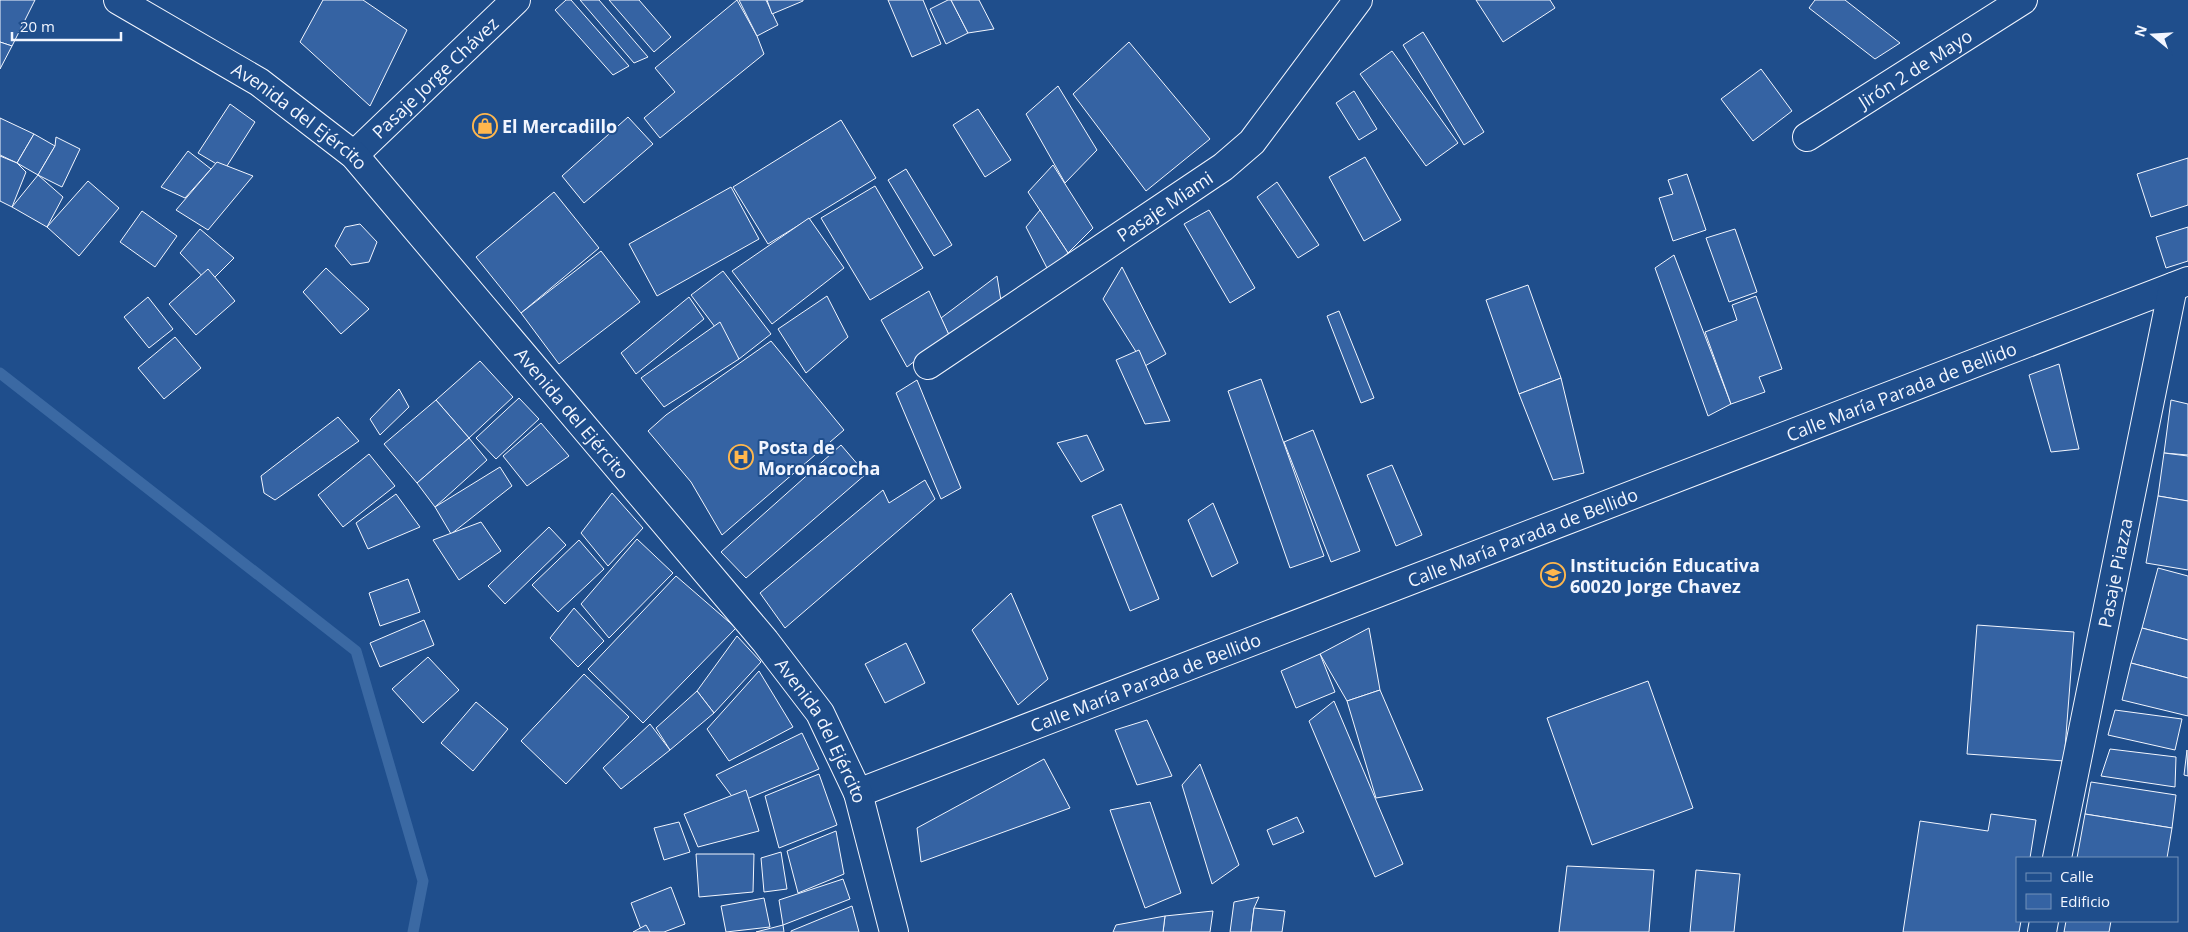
<svg xmlns="http://www.w3.org/2000/svg" width="2188" height="932" viewBox="0 0 2188 932" font-family="'Open Sans',sans-serif">
<style>
.lines{fill:none;stroke-linecap:round;stroke-linejoin:round}
.stream{stroke:#3b69a3;stroke-width:11}
.building{fill:#3563a3;stroke:#f2f6ff}
.minor-casing{stroke:#f2f6ff;stroke-width:30}
.major-casing{stroke:#f2f6ff;stroke-width:30}
.minor{stroke:#1f4e8c;stroke-width:28}
.major{stroke:#1f4e8c;stroke-width:28}
.labels{text-anchor:middle;dominant-baseline:central;stroke-width:4;stroke-linejoin:round;paint-order:stroke}
.street-label{font-size:18px;fill:#f2f6ff;stroke:#1f4e8c}
.poi-label{font-size:18px;font-weight:bold;fill:#f2f6ff;stroke:#1f4e8c;text-anchor:start}
</style>
<rect width="100%" height="100%" fill="#1f4e8c"/>
<g class="lines">
<polyline class="stream" points="0,373 356,651 423,881 413,932"/>
</g>
<g class="building">
<polygon points="0,0 35,0 12,46 0,42"/>
<polygon points="323,0 363,0 407,30 370,106 300,42"/>
<polygon points="566,0 571,0 629,66 613,75 555,10"/>
<polygon points="580,0 599,0 648,57 634,63"/>
<polygon points="609,0 639,0 671,37 654,52"/>
<polygon points="737,0 757,36 764,54 660,138 644,118 675,92 655,68"/>
<polygon points="739,0 766,0 778,25 757,36"/>
<polygon points="767,0 803,0 803,1 772,14"/>
<polygon points="888,0 923,0 941,44 912,57"/>
<polygon points="948,0 951,0 968,33 946,44 930,9"/>
<polygon points="951,0 979,0 994,29 968,33"/>
<polygon points="1476,0 1550,0 1555,8 1503,42"/>
<polygon points="1815,0 1845,0 1900,43 1875,59 1809,8"/>
<polygon points="1423,32 1484,132 1464,145 1403,45"/>
<polygon points="0,42 12,46 0,69"/>
<polygon points="1129,42 1210,139 1146,191 1073,94"/>
<polygon points="1392,51 1458,143 1426,166 1360,74"/>
<polygon points="1761,69 1792,111 1753,141 1721,99"/>
<polygon points="1058,86 1097,150 1065,183 1026,114"/>
<polygon points="1354,91 1377,129 1359,140 1336,103"/>
<polygon points="230,104 255,122 225,169 198,153"/>
<polygon points="978,109 1011,160 985,177 953,125"/>
<polygon points="628,117 653,144 584,203 562,176"/>
<polygon points="0,118 34,134 17,163 0,155"/>
<polygon points="841,120 876,178 768,244 733,187"/>
<polygon points="34,134 55,146 38,175 17,163"/>
<polygon points="56,137 80,149 62,187 38,175 55,146"/>
<polygon points="188,151 211,169 185,198 161,187"/>
<polygon points="0,156 17,163 26,172 12,207 0,201"/>
<polygon points="1365,157 1401,220 1364,241 1329,177"/>
<polygon points="2188,158 2188,205 2151,217 2137,174"/>
<polygon points="217,162 253,176 208,230 176,210"/>
<polygon points="1053,165 1093,228 1068,253 1028,192"/>
<polygon points="906,169 952,245 934,256 888,180"/>
<polygon points="1687,174 1706,230 1673,241 1659,198 1673,194 1668,180"/>
<polygon points="38,175 63,197 47,227 12,207"/>
<polygon points="88,181 119,208 79,256 47,227"/>
<polygon points="1277,182 1319,245 1298,258 1257,197"/>
<polygon points="875,186 923,268 870,300 821,218"/>
<polygon points="731,187 759,239 657,296 629,244"/>
<polygon points="554,192 599,248 521,313 476,257"/>
<polygon points="1040,210 1068,253 1048,270 1026,227"/>
<polygon points="1209,210 1255,288 1230,303 1184,224"/>
<polygon points="142,211 177,236 155,267 120,242"/>
<polygon points="809,218 844,268 772,324 732,271"/>
<polygon points="360,224 377,242 369,262 351,265 335,246 345,227"/>
<polygon points="2188,227 2188,261 2166,268 2156,237"/>
<polygon points="200,229 234,258 209,283 180,253"/>
<polygon points="1735,229 1757,292 1729,302 1706,238"/>
<polygon points="601,251 640,302 559,364 521,313"/>
<polygon points="1674,255 1731,404 1708,416 1655,268"/>
<polygon points="1122,267 1166,354 1145,366 1103,299"/>
<polygon points="326,268 369,309 341,334 303,292"/>
<polygon points="208,269 235,301 196,335 169,304"/>
<polygon points="723,271 771,334 739,359 691,295"/>
<polygon points="997,276 1002,307 949,335 941,318"/>
<polygon points="1528,285 1561,378 1519,394 1486,300"/>
<polygon points="929,291 949,335 907,367 881,320"/>
<polygon points="827,296 848,337 806,373 778,329"/>
<polygon points="1756,296 1782,369 1759,377 1765,392 1731,404 1705,332 1737,320 1732,305"/>
<polygon points="148,297 173,329 149,348 124,317"/>
<polygon points="689,297 704,319 636,374 621,353"/>
<polygon points="1339,311 1374,398 1361,403 1327,316"/>
<polygon points="720,322 739,359 664,407 641,378"/>
<polygon points="175,337 201,368 164,399 138,368"/>
<polygon points="771,341 844,430 722,535 691,482 648,431 666,415"/>
<polygon points="1139,350 1170,421 1145,424 1116,360"/>
<polygon points="480,361 513,397 469,438 436,400"/>
<polygon points="2059,364 2079,449 2051,452 2029,375"/>
<polygon points="1561,378 1584,473 1553,480 1519,394"/>
<polygon points="1261,379 1324,556 1290,568 1228,391"/>
<polygon points="917,380 961,488 941,499 896,393"/>
<polygon points="399,389 409,407 380,435 370,419"/>
<polygon points="519,398 539,419 496,459 476,438"/>
<polygon points="436,400 469,438 417,483 384,444"/>
<polygon points="2171,400 2188,404 2188,455 2164,453"/>
<polygon points="338,417 359,441 275,500 264,493 261,476"/>
<polygon points="541,423 569,456 527,486 503,456"/>
<polygon points="1313,430 1360,551 1331,562 1284,442"/>
<polygon points="1087,435 1104,470 1081,482 1057,443"/>
<polygon points="469,438 487,460 435,507 417,483"/>
<polygon points="841,445 866,474 746,578 721,552"/>
<polygon points="2164,453 2188,456 2188,501 2158,496"/>
<polygon points="369,454 395,486 343,527 318,495"/>
<polygon points="1392,465 1422,535 1396,546 1367,475"/>
<polygon points="500,467 512,486 451,534 435,507"/>
<polygon points="925,480 935,499 785,628 760,593 883,490 889,503"/>
<polygon points="612,493 643,528 608,566 581,533"/>
<polygon points="396,494 420,527 368,549 356,523"/>
<polygon points="2158,496 2188,501 2188,570 2146,563"/>
<polygon points="1213,503 1238,563 1212,577 1188,520"/>
<polygon points="1121,504 1159,599 1130,611 1092,516"/>
<polygon points="481,522 501,551 459,580 433,540"/>
<polygon points="549,527 566,545 505,604 488,586"/>
<polygon points="637,539 673,573 609,638 581,604"/>
<polygon points="579,540 604,569 558,612 532,585"/>
<polygon points="2158,568 2188,576 2188,640 2142,628"/>
<polygon points="676,576 736,628 643,723 588,669"/>
<polygon points="408,579 420,612 380,626 369,593"/>
<polygon points="1011,593 1048,679 1018,705 972,630"/>
<polygon points="574,608 604,641 578,667 550,638"/>
<polygon points="424,620 434,645 380,667 370,643"/>
<polygon points="1977,625 2074,632 2064,761 1967,754"/>
<polygon points="1369,628 1380,690 1347,701 1320,654"/>
<polygon points="2142,628 2188,640 2188,678 2131,663"/>
<polygon points="737,636 761,662 714,713 697,691"/>
<polygon points="906,643 925,683 885,703 865,664"/>
<polygon points="1320,654 1335,692 1296,708 1281,671"/>
<polygon points="428,657 459,690 423,723 392,689"/>
<polygon points="2131,663 2188,678 2188,716 2122,700"/>
<polygon points="759,671 793,727 729,761 707,729"/>
<polygon points="584,674 629,717 566,784 521,741"/>
<polygon points="1648,681 1693,808 1592,845 1547,718"/>
<polygon points="1380,690 1423,790 1376,798 1347,701"/>
<polygon points="697,691 714,713 670,750 656,728"/>
<polygon points="1334,701 1403,864 1375,877 1309,721"/>
<polygon points="476,702 508,729 473,771 441,743"/>
<polygon points="2115,710 2182,719 2175,750 2108,735"/>
<polygon points="1147,720 1172,776 1137,785 1115,730"/>
<polygon points="650,724 670,750 621,789 603,768"/>
<polygon points="802,733 819,769 737,803 716,775"/>
<polygon points="2110,749 2176,757 2175,787 2101,776"/>
<polygon points="2187,750 2188,776 2184,775"/>
<polygon points="1044,759 1070,808 921,862 917,828"/>
<polygon points="1200,764 1239,865 1212,884 1182,785"/>
<polygon points="819,774 837,825 779,848 765,796"/>
<polygon points="2091,782 2176,795 2172,828 2085,814"/>
<polygon points="746,790 759,831 698,847 684,814"/>
<polygon points="1150,802 1181,893 1145,908 1110,810"/>
<polygon points="1991,814 2036,820 2030,858 2017,858 2017,921 2021,921 2019,932 1903,932 1920,821 1988,831"/>
<polygon points="2085,814 2172,828 2167,858 2077,858"/>
<polygon points="1297,817 1304,832 1273,845 1267,830"/>
<polygon points="679,822 690,852 664,860 654,828"/>
<polygon points="836,831 844,874 798,893 787,851"/>
<polygon points="781,852 787,889 764,892 761,858"/>
<polygon points="696,854 754,854 753,892 699,897"/>
<polygon points="1567,866 1654,870 1649,932 1559,932"/>
<polygon points="1696,870 1740,874 1734,932 1690,932"/>
<polygon points="843,879 850,899 783,925 779,900"/>
<polygon points="671,887 685,924 664,932 642,932 631,903"/>
<polygon points="1259,897 1254,908 1251,932 1230,932 1234,902"/>
<polygon points="764,898 770,927 726,932 721,906"/>
<polygon points="852,906 859,932 791,932 791,931"/>
<polygon points="1254,908 1285,911 1282,932 1251,932"/>
<polygon points="1213,911 1210,932 1163,932 1165,916"/>
<polygon points="1165,916 1163,932 1113,932 1116,925"/>
<polygon points="2066,921 2111,921 2109,932 2064,932"/>
<polygon points="646,925 650,932 633,932"/>
<polygon points="783,925 784,932 756,932"/>
</g>
<g class="lines">
<defs>
<g id="minor">
<path id="s1" d="M1807 137 2023 0"/>
<path id="s2" d="M354 155 516 0"/>
<path id="s3" d="M928 365 1223 167 1252 142 1358 0"/>
<path id="s4" d="M858 793 2188 281"/>
<path id="s5" d="M2057 858 2173 287"/>
<polyline points="2042,932 2044,921"/>
</g>
<g id="major">
<path id="s6" d="M118 0 259 82 354 155 765 641 820 713 858 793 894 932"/>
</g>
</defs>
<use href="#minor" class="minor-casing"/>
<use href="#major" class="major-casing"/>
<use href="#minor" class="minor"/>
<use href="#major" class="major"/>
</g>
<defs>
<symbol id="shop-ring" viewBox="-11 -11 22 22"><circle r="9.5" fill="#1f4e8c" stroke="#ffb74d" stroke-width="1.5"/><path d="M-5-2.5h2.3a2.7 3.5 0 0 1 5.4 0H5L5.5 6h-11ZM-1.5-2.5h3a1.5 2.3 0 0 0-3 0Z" fill="#ffb74d"/></symbol>
<symbol id="hospital-ring" viewBox="-11 -11 22 22"><circle r="9.5" fill="#1f4e8c" stroke="#ffb74d" stroke-width="1.5"/><path d="M-5-5h3v3.5h4V-5h3V5h-3V1.5h-4V5h-3Z" fill="#ffb74d"/></symbol>
<symbol id="school-ring" viewBox="-11 -11 22 22"><circle r="9.5" fill="#1f4e8c" stroke="#ffb74d" stroke-width="1.5"/><path d="M0-5L7-2L0 1L-7-2ZM-4 1L0 2.5L4 1V4Q0 6-4 4Z" fill="#ffb74d"/></symbol>
</defs>
<g fill-rule="evenodd">
<use href="#shop-ring" x="471" y="112" width="28" height="28"/>
<use href="#hospital-ring" x="727" y="443" width="28" height="28"/>
<use href="#school-ring" x="1539" y="561" width="28" height="28"/>
</g>
<g class="labels">
<g class="street-label">
<text stroke="none"><textPath href="#s1" startOffset="128">Jirón 2 de Mayo</textPath></text>
<text stroke="none"><textPath href="#s2" startOffset="112">Pasaje Jorge Chávez</textPath></text>
<text stroke="none"><textPath href="#s6" startOffset="216">Avenida del Ejército</textPath></text>
<text stroke="none"><textPath href="#s3" startOffset="285">Pasaje Miami</textPath></text>
<text stroke="none"><textPath href="#s4" startOffset="1118">Calle María Parada de Bellido</textPath></text>
<text stroke="none"><textPath href="#s6" startOffset="621">Avenida del Ejército</textPath></text>
<text stroke="none"><textPath href="#s4" startOffset="712">Calle María Parada de Bellido</textPath></text>
<text stroke="none"><textPath href="#s5" startOffset="291">Pasaje Piazza</textPath></text>
<text stroke="none"><textPath href="#s4" startOffset="308">Calle María Parada de Bellido</textPath></text>
<text stroke="none"><textPath href="#s6" startOffset="1026">Avenida del Ejército</textPath></text>
</g>
<g class="poi-label">
<text x="502" y="126">El Mercadillo</text>
<text x="758" y="447">Posta de<tspan x="758" dy="21">Moronacocha</tspan></text>
<text x="1570" y="565">Institución Educativa<tspan x="1570" dy="21">60020 Jorge Chavez</tspan></text>
</g>
</g>
<rect x="2016" y="857" width="162" height="65" fill="#1f4e8c" stroke="#7391ba"/>
<rect x="2026" y="873" width="25" height="8" fill="#1f4e8c" stroke="#7391ba"/>
<text x="2060" y="882" font-size="15" fill="#f2f6ff">Calle</text>
<rect x="2026" y="894" width="25" height="15" fill="#3563a3" stroke="#7391ba"/>
<text x="2060" y="907" font-size="15" fill="#f2f6ff">Edificio</text>
<g transform="translate(2153 35) rotate(288)" stroke="#1f4e8c" stroke-width="4" paint-order="stroke">
<path d="M0-4L9 19L0 12L-9 19Z" fill="#f2f6ff"/>
<text y="-8" font-size="14" font-weight="bold" text-anchor="middle" fill="#f2f6ff">N</text>
</g>
<path d="M12 32v8h109v-8" fill="none" stroke="#f2f6ff" stroke-width="2.5"/>
<text x="20" y="32" font-size="15" fill="#f2f6ff" stroke="#1f4e8c" stroke-width="4" paint-order="stroke">20 m</text>
</svg>
